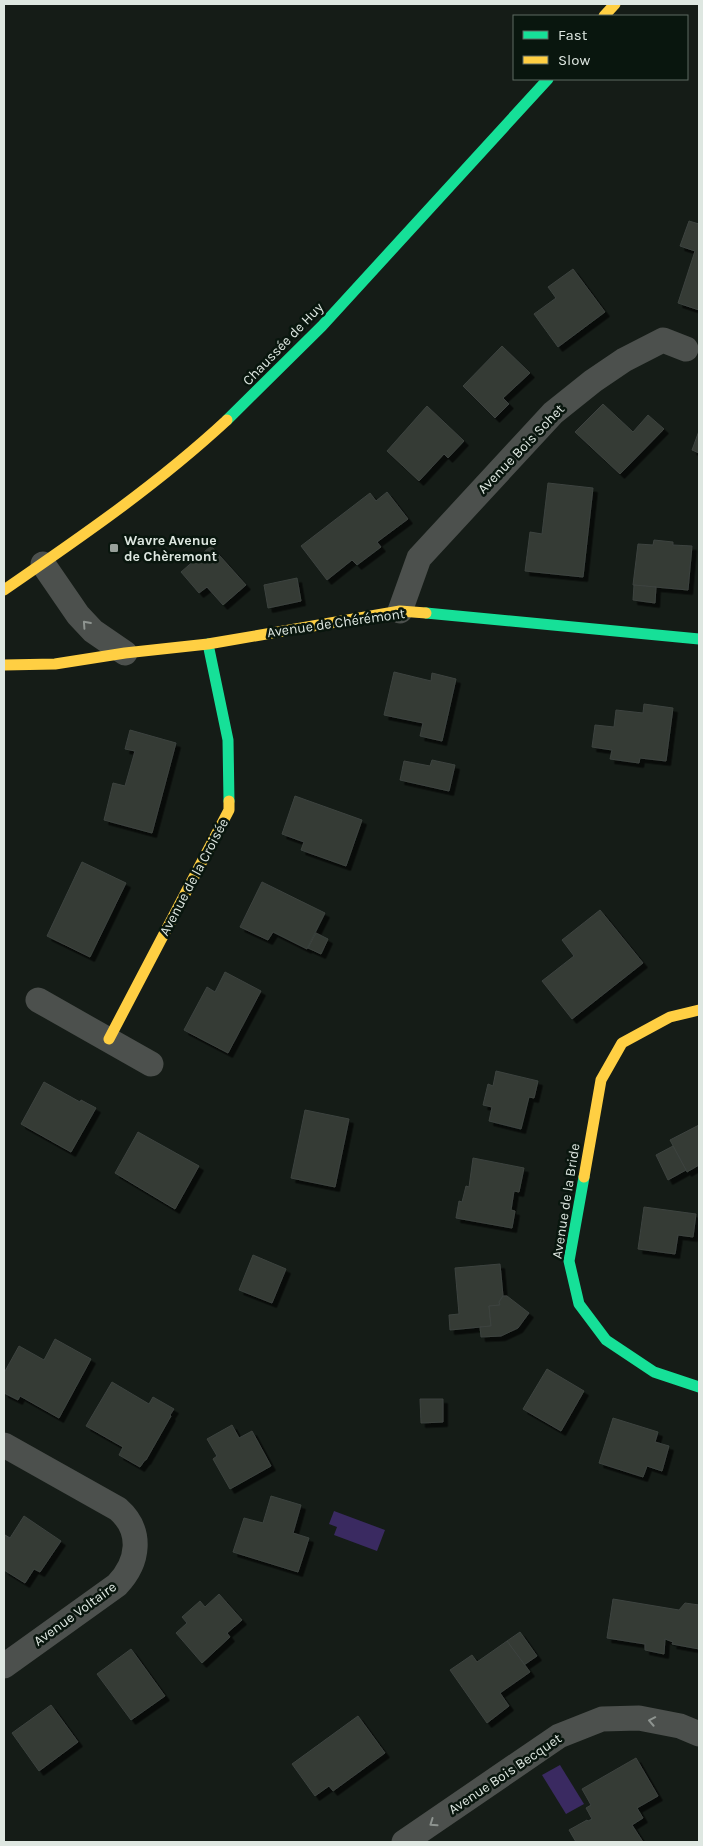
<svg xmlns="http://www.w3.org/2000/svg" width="703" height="1846" viewBox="0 0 703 1846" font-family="Karla,sans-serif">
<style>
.water{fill:#3a2a61}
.building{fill:#343a36;stroke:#3d433f;filter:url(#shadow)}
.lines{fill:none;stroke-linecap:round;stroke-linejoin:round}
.street{stroke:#4c504d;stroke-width:25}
.fast{stroke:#16e098;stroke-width:11}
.slow{stroke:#ffcf43;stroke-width:11}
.oneway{stroke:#8e9490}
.poi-dot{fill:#98a09a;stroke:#09160e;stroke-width:2}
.labels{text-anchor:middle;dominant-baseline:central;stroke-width:5;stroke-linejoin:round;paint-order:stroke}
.street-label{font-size:14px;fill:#dee7e1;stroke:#09160e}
.poi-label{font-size:14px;font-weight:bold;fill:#dee7e1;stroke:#09160e;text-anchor:start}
</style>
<defs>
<filter id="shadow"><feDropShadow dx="4.5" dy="4.5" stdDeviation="0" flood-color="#0009"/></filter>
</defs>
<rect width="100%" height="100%" fill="#151c17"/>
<g class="water">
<polygon points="334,1511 385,1530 377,1551 334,1535 337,1527 329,1524"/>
<polygon points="560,1765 584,1804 566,1814 542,1775"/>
</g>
<g class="building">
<polygon points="689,221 699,224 699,310 678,303 695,251 680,246"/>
<polygon points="573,269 605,312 558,347 534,314 556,298 548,287"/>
<polygon points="502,346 530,373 503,398 509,404 495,418 463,386"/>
<polygon points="603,404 633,432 648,415 664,429 620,474 575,432"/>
<polygon points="427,406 464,441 448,458 444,454 419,481 387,451"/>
<polygon points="699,431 699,453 692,450"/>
<polygon points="548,483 593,488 583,577 525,571 530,532 542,534"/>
<polygon points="387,492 408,519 377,542 381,547 357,565 352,560 327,580 301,546 370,493 376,501"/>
<polygon points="654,540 673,542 673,545 692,546 688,590 633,585 638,544 653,545"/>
<polygon points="211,546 246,585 223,605 207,587 199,593 181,572"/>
<polygon points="297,578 301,601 268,608 264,585"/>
<polygon points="634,585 656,587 655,603 633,600"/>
<polygon points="394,672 431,681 432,673 456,679 442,741 420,736 423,723 384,715"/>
<polygon points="644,704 673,708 666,761 640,758 639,763 610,759 612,750 592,747 595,725 614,727 616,710 643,713"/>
<polygon points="130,730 176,743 152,833 104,820 113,783 125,786 135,751 125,749"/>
<polygon points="432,760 455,765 449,791 400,780 404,761 430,766"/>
<polygon points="295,796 362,820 346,866 301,850 304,842 282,834"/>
<polygon points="82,862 126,883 90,957 47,936"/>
<polygon points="262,882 325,913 307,949 273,932 268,940 240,927"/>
<polygon points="600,910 643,963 572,1019 542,981 574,956 562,940"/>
<polygon points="316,933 328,939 321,954 308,948"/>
<polygon points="225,972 261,991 228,1053 184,1030 207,987 215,992"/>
<polygon points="496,1071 538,1081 534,1098 529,1097 521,1129 489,1121 492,1107 483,1105 488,1084 493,1086"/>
<polygon points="44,1082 80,1102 81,1100 96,1108 71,1152 21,1124"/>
<polygon points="305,1110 349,1119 335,1187 291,1178"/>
<polygon points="699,1125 699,1165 687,1172 670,1140"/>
<polygon points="138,1132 199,1166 175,1209 115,1173"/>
<polygon points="673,1146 686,1170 668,1180 656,1155"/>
<polygon points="473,1158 524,1168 519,1192 514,1191 511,1210 515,1211 512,1228 456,1218 459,1201 462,1202 466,1186 469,1187"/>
<polygon points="644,1207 696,1214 693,1237 678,1235 675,1254 638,1249"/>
<polygon points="253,1255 286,1269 272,1303 239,1290"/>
<polygon points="500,1264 503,1296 499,1302 500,1305 489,1306 491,1326 450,1330 449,1315 459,1314 455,1268"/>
<polygon points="503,1296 507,1296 529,1313 518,1328 501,1336 481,1337 480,1327 491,1326 489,1306 500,1305 499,1302"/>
<polygon points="55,1339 91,1359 59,1418 20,1396 18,1400 4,1393 4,1373 19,1346 44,1360"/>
<polygon points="547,1369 584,1391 561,1431 523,1409"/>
<polygon points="112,1382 149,1404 153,1397 174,1409 170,1415 171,1416 146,1460 145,1460 140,1467 119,1455 123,1447 86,1426"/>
<polygon points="420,1399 443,1399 443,1422 421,1423"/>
<polygon points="613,1418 658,1432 655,1442 669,1446 662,1471 647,1466 643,1477 599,1463"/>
<polygon points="232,1425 239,1438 252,1431 271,1466 230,1489 213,1459 217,1456 207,1439"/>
<polygon points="271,1496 301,1505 293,1533 309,1538 298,1572 233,1552 244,1518 263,1523"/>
<polygon points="24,1516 61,1541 40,1572 34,1569 25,1583 4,1570 4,1537 5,1535 10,1538"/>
<polygon points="219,1594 242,1620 227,1633 230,1637 202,1663 176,1633 187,1623 182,1617 200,1601 205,1607"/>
<polygon points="613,1599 679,1610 685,1603 699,1605 699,1649 672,1644 673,1642 665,1639 664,1654 645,1650 645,1644 607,1638"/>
<polygon points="520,1632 537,1656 524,1665 507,1641"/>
<polygon points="507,1641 530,1672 500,1693 509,1706 487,1723 450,1670 472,1655 477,1662"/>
<polygon points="131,1649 165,1696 131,1720 97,1674"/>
<polygon points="51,1705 78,1742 39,1771 12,1733"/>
<polygon points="358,1716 385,1753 333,1791 329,1786 315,1796 292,1764"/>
<polygon points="636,1758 658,1796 637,1808 643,1818 632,1825 643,1842 576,1842 569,1830 587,1820 588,1821 592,1819 586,1808 591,1805 582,1789"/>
</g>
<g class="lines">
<g class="street">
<polyline points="43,564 78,615 93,631 125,653"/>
<polyline points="400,611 419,558 553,413 593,381 624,360 663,340 686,349"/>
<polyline points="38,1000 151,1064"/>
<path d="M4 1445 118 1509C143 1531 139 1562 117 1585L4 1666"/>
<polyline points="404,1842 559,1736 602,1719 639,1718 680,1726 699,1734"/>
</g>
<g class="fast">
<polyline points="227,420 322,326 548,79"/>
<polyline points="426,613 699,639"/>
<polyline points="208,644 228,740 229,801"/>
<polyline points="584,1177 569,1261 579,1304 606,1340 654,1372 699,1387"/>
</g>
<g class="slow">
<polyline points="604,16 615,4"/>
<path d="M4 590C81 537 158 484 227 420"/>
<polyline points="4,665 55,664 125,653 208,644 400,611 426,613"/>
<polyline points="109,1039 229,810 229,801"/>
<polyline points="584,1177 601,1080 622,1043 670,1017 699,1010"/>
</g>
</g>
<defs><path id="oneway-chevron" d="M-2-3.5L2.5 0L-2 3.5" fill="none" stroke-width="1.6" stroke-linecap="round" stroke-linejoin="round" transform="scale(1.25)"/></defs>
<g class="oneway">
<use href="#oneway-chevron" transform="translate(86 624) rotate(-132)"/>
<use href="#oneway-chevron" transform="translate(652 1721) rotate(-169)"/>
<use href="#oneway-chevron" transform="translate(433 1823) rotate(145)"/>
</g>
<rect class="poi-dot" x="109" y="543" width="10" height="10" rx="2.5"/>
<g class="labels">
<g class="street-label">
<text transform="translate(283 344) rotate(-46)">Chaussée de Huy</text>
<text transform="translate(521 449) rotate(-46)">Avenue Bois Sohet</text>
<text transform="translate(336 623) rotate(-8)">Avenue de Chérémont</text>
<text transform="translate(194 877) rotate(-62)">Avenue de la Croisée</text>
<text transform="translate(566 1201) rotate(-81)">Avenue de la Bride</text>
<text transform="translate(75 1614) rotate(-36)">Avenue Voltaire</text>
<text transform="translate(505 1774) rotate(-34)">Avenue Bois Becquet</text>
</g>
<g class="poi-label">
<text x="124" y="540">Wavre Avenue<tspan x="124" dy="16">de Chèremont</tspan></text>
</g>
</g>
<rect width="703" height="1846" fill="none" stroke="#dee7e1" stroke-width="10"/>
<rect x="513" y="15" width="175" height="65" fill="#09160e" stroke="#5e6a62"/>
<rect x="523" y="31" width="25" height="8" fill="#16e098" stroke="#5e6a62"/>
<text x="558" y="40" font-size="15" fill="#dee7e1">Fast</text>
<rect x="523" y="56" width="25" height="8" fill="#ffcf43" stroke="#5e6a62"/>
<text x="558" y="65" font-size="15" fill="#dee7e1">Slow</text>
</svg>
